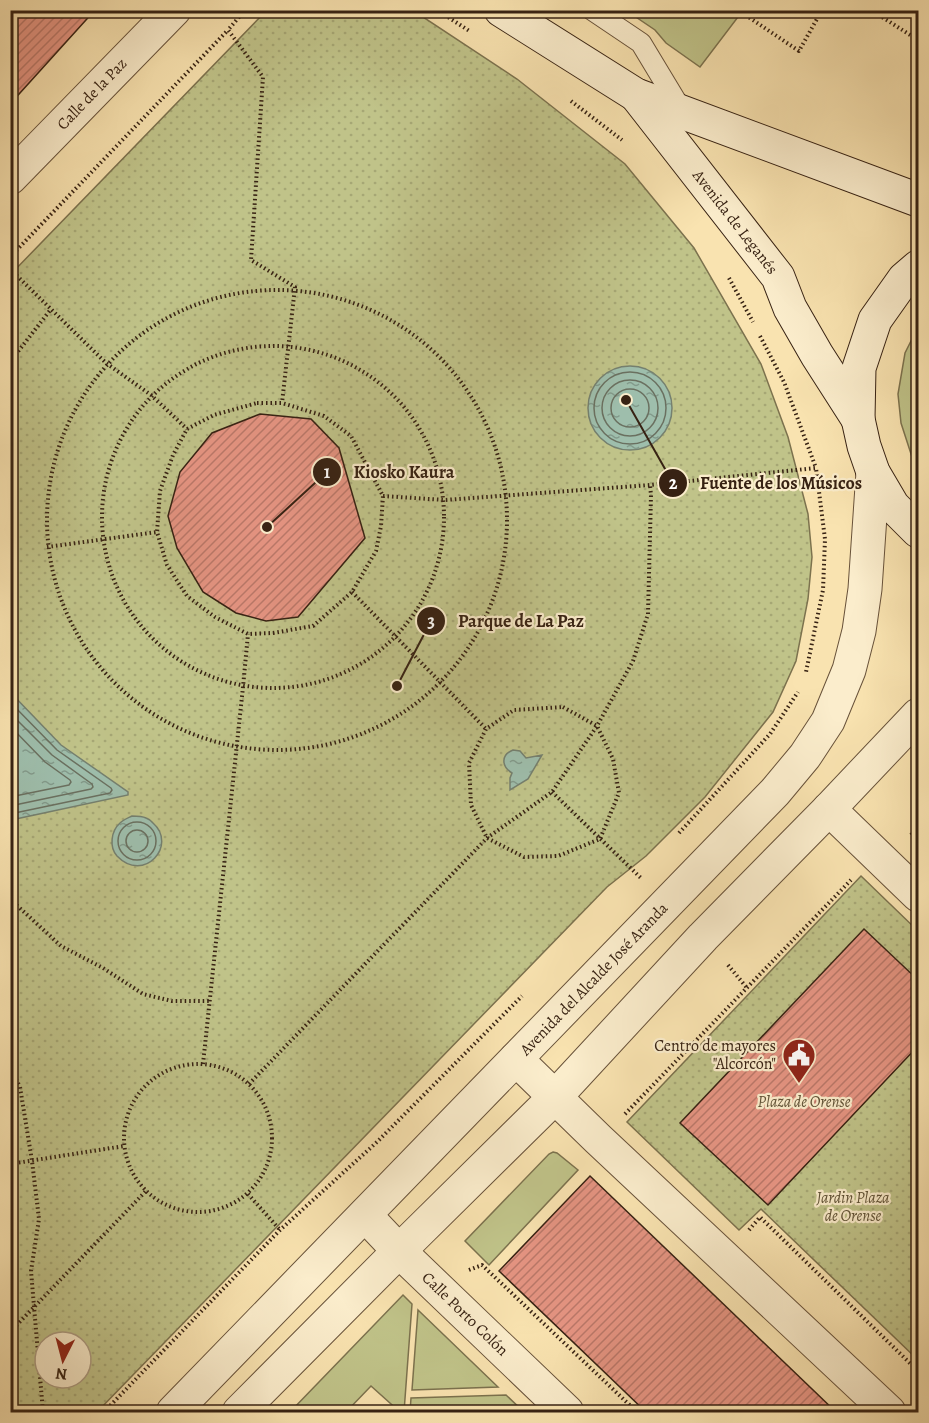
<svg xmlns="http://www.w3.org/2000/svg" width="929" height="1423" viewBox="0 0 929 1423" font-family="Alegreya,serif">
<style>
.green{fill:#c0c389;stroke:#7c724e;stroke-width:1.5}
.park{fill:url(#park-dots);stroke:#7c724e;stroke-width:1.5;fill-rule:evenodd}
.water{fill:url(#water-ripples);stroke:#75806f;stroke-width:1.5}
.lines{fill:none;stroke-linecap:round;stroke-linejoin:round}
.shore{stroke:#6a7060;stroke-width:1.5}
.building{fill:url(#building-hatch);stroke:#372213;stroke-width:1.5}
.lane-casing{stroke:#68523a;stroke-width:22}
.street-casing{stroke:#68523a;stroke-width:35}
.secondary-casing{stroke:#372213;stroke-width:35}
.path{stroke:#372213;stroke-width:4;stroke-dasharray:1.5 3;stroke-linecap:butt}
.lane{stroke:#fbedcc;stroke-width:20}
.street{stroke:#fbedcc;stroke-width:33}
.secondary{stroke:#fbedcc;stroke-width:33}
.labels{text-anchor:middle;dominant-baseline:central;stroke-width:4.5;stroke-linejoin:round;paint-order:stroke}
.street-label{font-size:16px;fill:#372213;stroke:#fbedcc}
.poi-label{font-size:16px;fill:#372213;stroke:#fbedcc;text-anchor:end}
.park-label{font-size:16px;font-style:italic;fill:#605236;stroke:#fbedcc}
.leader{fill:none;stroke:#372213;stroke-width:2}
.callout-dot{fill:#372213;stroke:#fbedcc;stroke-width:2}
.mark-label{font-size:18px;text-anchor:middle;font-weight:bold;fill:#fff}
.callout-label{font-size:18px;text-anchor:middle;font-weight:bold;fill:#372213;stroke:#fbedcc;stroke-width:4.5;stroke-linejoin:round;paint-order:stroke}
</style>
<defs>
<pattern id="park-dots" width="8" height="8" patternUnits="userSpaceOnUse" patternTransform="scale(1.5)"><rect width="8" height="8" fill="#c0c389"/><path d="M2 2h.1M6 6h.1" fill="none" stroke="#a6a775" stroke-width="1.8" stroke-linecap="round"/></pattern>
<pattern id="water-ripples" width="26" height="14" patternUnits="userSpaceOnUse" patternTransform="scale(1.5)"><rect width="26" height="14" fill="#9ebeac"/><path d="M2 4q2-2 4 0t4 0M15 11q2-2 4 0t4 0" fill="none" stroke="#829a8b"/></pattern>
<pattern id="building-hatch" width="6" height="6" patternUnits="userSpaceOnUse" patternTransform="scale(1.5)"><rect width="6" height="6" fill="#e59482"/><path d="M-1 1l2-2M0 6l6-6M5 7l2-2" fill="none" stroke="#ba7869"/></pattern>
</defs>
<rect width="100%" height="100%" fill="#f9e3b0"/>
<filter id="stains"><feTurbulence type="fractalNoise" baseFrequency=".00333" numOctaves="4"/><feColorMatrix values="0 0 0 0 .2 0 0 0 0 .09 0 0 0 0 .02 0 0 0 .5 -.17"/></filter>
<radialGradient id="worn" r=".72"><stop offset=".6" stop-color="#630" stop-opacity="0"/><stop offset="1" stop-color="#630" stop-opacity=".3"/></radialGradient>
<g class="green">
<polygon points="627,11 728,11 738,17 700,67 666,43 655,30"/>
<polygon points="918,327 918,466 912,457 901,423 898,394 905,353"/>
<polygon points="553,1152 557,1153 578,1170 489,1265 465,1241 549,1154"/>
<polygon points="403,1295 412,1304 404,1412 400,1412 371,1386 346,1412 290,1412"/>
<polygon points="418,1310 498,1387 412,1390"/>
<polygon points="506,1395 524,1412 410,1412 411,1398"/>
</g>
<g class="park">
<path d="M266 11H414L517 79 625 164 694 248 761 364 788 437 808 514 812 557 808 599 796 661 773 712 705 797 646 856 607 887 97 1412H11L10 275ZM45 1342H81V1378H45Z"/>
<polygon points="861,876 918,931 918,1360 761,1209 739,1230 627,1122"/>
</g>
<g class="water">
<circle cx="630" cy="408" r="42"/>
<polygon points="11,693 61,745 128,792 128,795 11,820"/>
<path d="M513 750 520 751 526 758 542 755 528 779 510 790V778L512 773C501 766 501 755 513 750Z"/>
<path d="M132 816C136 816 142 816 146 818 149 819 151 820 153 823 178 845 144 884 117 856 109 847 111 831 120 823 123 820 128 818 132 816Z"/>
</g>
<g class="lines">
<g class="shore">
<circle cx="630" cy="408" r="36"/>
<circle cx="630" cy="408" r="28"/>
<circle cx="630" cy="408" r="19"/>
<polyline points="10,702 57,750 111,788 112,790 110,793 10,814"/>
<polyline points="10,713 52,755 92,784 93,787 91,789 10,806"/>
<polyline points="10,726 45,762 70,780 71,782 69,785 10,797"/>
<circle cx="137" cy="841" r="19"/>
<circle cx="137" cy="841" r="11"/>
</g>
</g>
<g class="building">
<polygon points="10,10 95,10 10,104"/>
<polygon points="260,414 311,419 339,448 365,538 298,617 266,621 236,613 203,592 177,548 168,516 180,472 212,433"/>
<polygon points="864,929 918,980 918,1046 768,1205 680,1123"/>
<polygon points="590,1176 837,1413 647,1413 499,1271"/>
</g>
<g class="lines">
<defs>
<polyline id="lane" points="592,10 641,43 682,111"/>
<g id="street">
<polyline points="10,178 174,10"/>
<polyline points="829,809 918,895"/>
<polyline points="516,1059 598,1139 889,1412"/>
<polyline points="365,1215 399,1251 567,1412"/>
<polyline points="173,1412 775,792 805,756 828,721 849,670 859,631 865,589 873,472"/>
<polyline points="239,1412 399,1251 555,1097 703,937 829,809 918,715"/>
</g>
<g id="secondary">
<polyline points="501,10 636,95 918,200"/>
<polyline points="636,95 778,277 790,308 817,355 858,419"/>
<polyline points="918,267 904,279 875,320 859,368 858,419 864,446 873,472 893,506 918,531"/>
</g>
</defs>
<use href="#lane" class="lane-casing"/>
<use href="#street" class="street-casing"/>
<use href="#secondary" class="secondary-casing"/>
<g class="path">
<polyline points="245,10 228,30 263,77 251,260 295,287 282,403"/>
<polyline points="437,10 471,32"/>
<polyline points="738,10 799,51 822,10"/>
<polyline points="871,10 918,40"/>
<polyline points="571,101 622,140"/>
<polyline points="10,257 228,30"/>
<polyline points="10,269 106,363 151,395 187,429"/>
<polyline points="729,278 753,322"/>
<circle cx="277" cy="520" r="230"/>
<polyline points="760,336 784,382 816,468"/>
<circle cx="273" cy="517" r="171"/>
<polyline points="10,362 51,309"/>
<polygon points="257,403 282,403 324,416 351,436 383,496 381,526 376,551 352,592 313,626 273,633 248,634 215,617 187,596 167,565 157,532 160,491 173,455 187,429 214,415"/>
<polyline points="383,496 445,500 650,485 816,468 825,539 823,590 806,672"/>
<polyline points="47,547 157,532"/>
<polyline points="352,592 486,729"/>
<polygon points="563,707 597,726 613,759 619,793 600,839 558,856 524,857 487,838 471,805 469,763 486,729 514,710"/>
<polyline points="552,792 642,879"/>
<polyline points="679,833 770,734 798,692"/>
<polyline points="911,835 918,827"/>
<polyline points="10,899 61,946 103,968 143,994 172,1001 210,1001"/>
<polyline points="728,965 747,988"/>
<polyline points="203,1064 243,687 248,634"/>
<circle cx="198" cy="1138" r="74"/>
<polyline points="10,1067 20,1087 32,1161 39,1219 31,1271 43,1412"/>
<polyline points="249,1084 487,838 552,792 597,726 633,661 648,614 651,495 650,485"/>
<polyline points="625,1114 851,880"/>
<polyline points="10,1164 124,1146"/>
<polyline points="248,1194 280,1230"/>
<polyline points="749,1230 760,1217 918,1371"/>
<polyline points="469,1270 482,1265 637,1412"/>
<polyline points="10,1332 146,1191"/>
<polyline points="104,1412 280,1230 377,1142 522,996"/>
</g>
<use href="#lane" class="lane"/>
<use href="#street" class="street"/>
<use href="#secondary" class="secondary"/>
</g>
<defs>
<symbol id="civic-pin" viewBox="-11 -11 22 30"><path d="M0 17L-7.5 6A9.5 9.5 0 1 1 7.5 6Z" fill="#8f2418" stroke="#fbedcc"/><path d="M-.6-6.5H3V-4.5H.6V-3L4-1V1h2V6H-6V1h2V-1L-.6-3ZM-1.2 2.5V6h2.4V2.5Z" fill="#fff"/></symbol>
</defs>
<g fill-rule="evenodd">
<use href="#civic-pin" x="780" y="1036" width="38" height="52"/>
</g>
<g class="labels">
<g class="street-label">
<text transform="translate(92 94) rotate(-46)">Calle de la Paz</text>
<text transform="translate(735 222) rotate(52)">Avenida de Leganés</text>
<text transform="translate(594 979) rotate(-46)">Avenida del Alcalde José Aranda</text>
<text transform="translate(465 1314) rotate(44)">Calle Porto Colón</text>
</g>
<g class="poi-label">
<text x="776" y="1046">Centro de mayores<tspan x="776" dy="18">"Alcorcón"</tspan></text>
</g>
<g class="park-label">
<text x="804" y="1102">Plaza de Orense</text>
<text x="853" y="1198">Jardin Plaza<tspan x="853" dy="18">de Orense</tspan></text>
</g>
</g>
<path class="leader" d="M267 527L327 472M626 400L673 483M397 686L431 621"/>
<g class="callout-dot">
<circle cx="267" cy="527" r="6"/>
<circle cx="626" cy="400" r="6"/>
<circle cx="397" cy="686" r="6"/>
<circle cx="327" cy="472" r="15"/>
<circle cx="673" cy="483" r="15"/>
<circle cx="431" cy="621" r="15"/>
</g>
<g class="mark-label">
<text x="327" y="478">1</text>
<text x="673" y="489">2</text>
<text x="431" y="627">3</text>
</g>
<g class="callout-label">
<text x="404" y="478">Kiosko Kaura</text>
<text x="781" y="489">Fuente de los Músicos</text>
<text x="521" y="627">Parque de La Paz</text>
</g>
<rect width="929" height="1423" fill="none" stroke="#f9e3b0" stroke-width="36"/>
<rect x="12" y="12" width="905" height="1399" fill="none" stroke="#372213" stroke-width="3"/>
<rect x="18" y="18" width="893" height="1387" fill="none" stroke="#372213" stroke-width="1.5"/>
<g transform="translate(63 1360) rotate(186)"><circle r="28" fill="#fbedcc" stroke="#ad9c82" stroke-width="1.5"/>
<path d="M0-4.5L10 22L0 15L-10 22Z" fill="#8f2418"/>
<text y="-9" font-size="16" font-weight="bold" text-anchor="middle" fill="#372213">N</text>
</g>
<rect width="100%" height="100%" filter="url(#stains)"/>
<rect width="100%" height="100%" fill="url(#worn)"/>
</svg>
